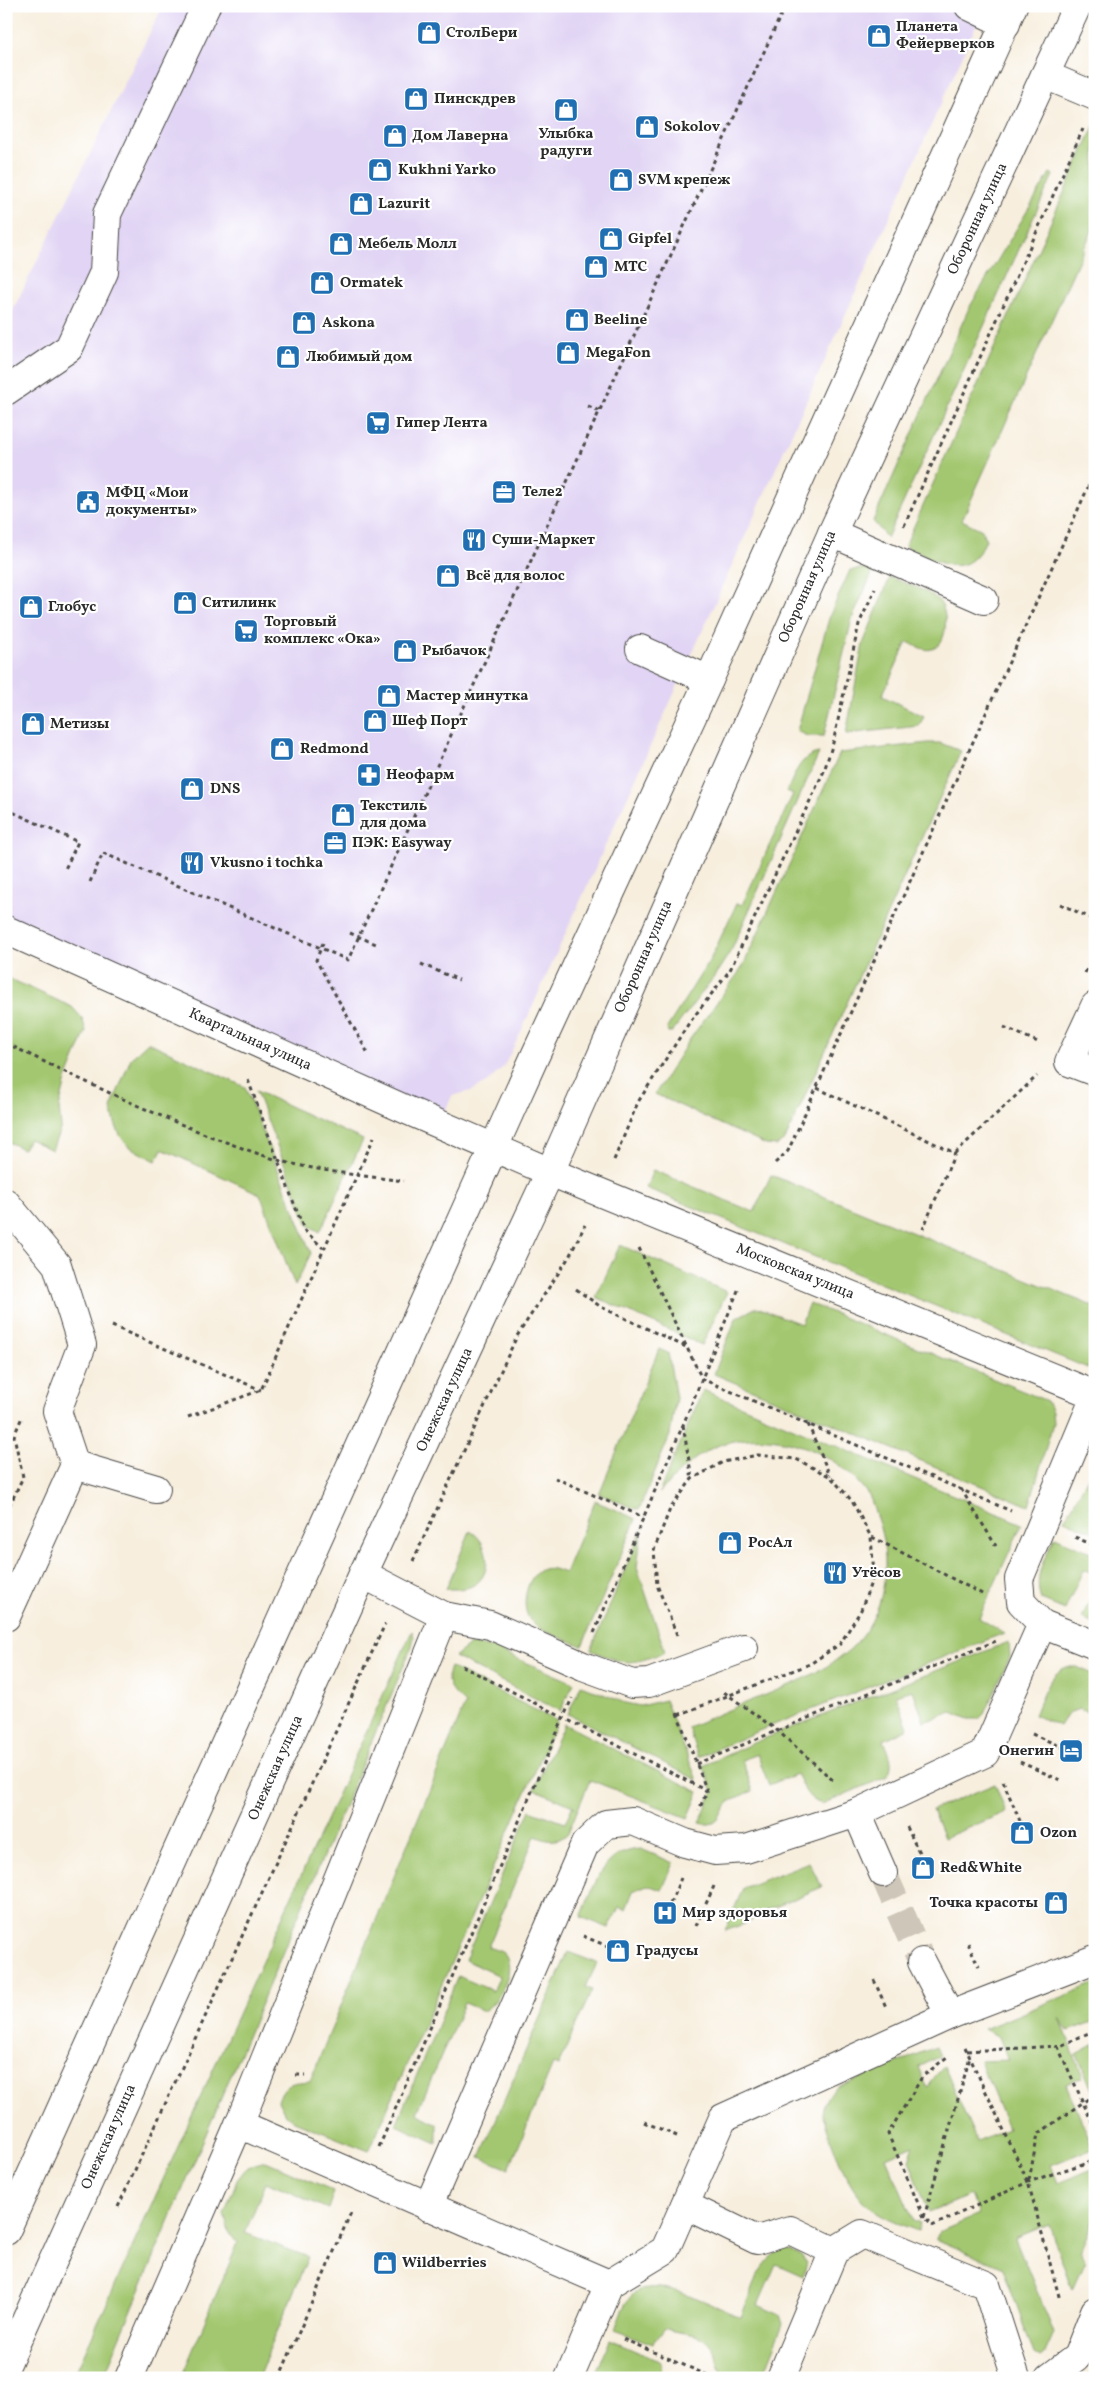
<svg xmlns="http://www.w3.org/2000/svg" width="1101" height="2384" viewBox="0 0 1101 2384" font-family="Vollkorn,serif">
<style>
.built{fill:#e1d4f4}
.green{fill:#a3c770;stroke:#67794e}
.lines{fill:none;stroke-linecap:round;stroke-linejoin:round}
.minor-tunnel{stroke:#cec7b9;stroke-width:28;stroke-dasharray:28 14;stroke-linecap:butt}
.minor-casing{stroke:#4a4846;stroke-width:30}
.major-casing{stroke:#4a4846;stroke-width:30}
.path{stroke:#4a4846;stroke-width:3;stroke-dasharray:4 4;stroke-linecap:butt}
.minor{stroke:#fff;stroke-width:28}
.major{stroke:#fff;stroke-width:28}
.labels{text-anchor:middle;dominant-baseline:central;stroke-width:4.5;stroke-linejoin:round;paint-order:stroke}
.poi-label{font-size:15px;font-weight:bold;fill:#2b2b2b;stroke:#fff;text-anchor:start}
.street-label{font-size:15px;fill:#2b2b2b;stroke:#fff}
</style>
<rect width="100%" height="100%" fill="#fff"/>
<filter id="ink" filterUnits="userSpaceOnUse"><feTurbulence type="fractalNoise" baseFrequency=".02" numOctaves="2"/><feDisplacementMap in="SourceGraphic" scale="10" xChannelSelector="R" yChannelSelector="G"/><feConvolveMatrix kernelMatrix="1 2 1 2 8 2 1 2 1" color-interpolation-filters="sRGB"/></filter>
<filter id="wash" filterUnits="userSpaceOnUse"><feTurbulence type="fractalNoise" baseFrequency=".0096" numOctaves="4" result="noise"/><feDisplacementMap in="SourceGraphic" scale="20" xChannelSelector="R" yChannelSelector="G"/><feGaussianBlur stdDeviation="1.12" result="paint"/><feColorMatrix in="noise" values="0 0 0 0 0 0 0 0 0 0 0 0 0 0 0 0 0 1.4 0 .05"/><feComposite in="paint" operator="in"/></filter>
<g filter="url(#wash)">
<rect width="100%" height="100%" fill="#f7eedd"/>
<polygon class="built" points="163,6 985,6 521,1032 504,1066 488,1082 471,1091 452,1096 443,1115 6,921 6,324"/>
<g class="green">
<path d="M1095 124V224L962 520 982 530 986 540C966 584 937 561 905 546Z"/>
<polygon points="1050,173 1053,175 887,538 873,521 969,308"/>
<polygon points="872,568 874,569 852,619 824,736 807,736 797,731 830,615 850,570"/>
<path d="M890 577C905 584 927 589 939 601 949 612 948 645 932 649 924 652 914 644 907 642L882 696 924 716 919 726 846 734 863 644Z"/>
<polygon points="928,743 940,743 961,751 785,1140 776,1146 766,1145 655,1094 690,1039 742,968 840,753"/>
<path d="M819 753 732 949 714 977 672 1032 668 1033 667 1028 711 958 737 903 742 905 793 794 787 791C795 775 799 756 819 753Z"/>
<polygon points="6,977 72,1007 82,1018 86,1031 66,1080 59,1108 61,1127 52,1150 29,1139 23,1149 6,1141"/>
<path d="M148 1042 245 1087 311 1253 295 1286 260 1194 162 1149 156 1161C124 1145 120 1144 111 1108L131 1058Z"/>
<polygon points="256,1091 363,1140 320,1232 308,1225"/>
<polygon points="653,1170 754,1212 771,1175 1095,1307 1095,1371 646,1188"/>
<polygon points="620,1245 727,1292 702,1345 596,1297"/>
<polygon points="809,1303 1047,1401 1052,1412 1053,1423 1029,1506 714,1374 736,1318 757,1307 801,1324"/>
<polygon points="659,1349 668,1353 676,1398 670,1435 639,1510 599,1494"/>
<path d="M703 1390 1022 1524 979 1618 1004 1633 756 1732 698 1757 688 1727C711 1718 734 1707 758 1698 790 1685 821 1674 848 1651 887 1617 894 1559 875 1513 873 1506 871 1497 866 1492 834 1448 768 1426 717 1446 693 1456 677 1475 659 1493Z"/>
<polygon points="1095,1465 1095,1533 1064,1520"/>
<path d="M595 1501 636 1519 582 1646C567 1639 541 1634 530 1620 520 1607 526 1575 543 1569 551 1567 557 1570 565 1573Z"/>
<path d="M642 1529 637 1567 665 1652C628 1666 626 1665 591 1650Z"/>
<path d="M470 1531C487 1540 494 1569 477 1583 468 1590 457 1589 446 1589Z"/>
<path d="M1055 1537 1095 1554V1575L1083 1570 1065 1610 1041 1600C1033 1575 1045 1559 1055 1537Z"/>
<polygon points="1095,1588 1095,1622 1093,1623 1082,1618"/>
<polygon points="412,1631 414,1637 412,1646 103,2378 73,2378"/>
<path d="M1009 1642 1010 1657 984 1714 979 1719H969L952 1712 924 1722 913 1690 896 1695 908 1728 884 1740C889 1754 896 1765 886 1777L822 1804C807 1800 803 1786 796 1774L769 1785 757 1754 742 1760 753 1791C746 1794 737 1796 731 1801 718 1809 724 1829 699 1823L713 1791 703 1766 753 1743Z"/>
<polygon points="470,1645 490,1647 574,1683 560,1711 454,1657"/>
<path d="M450 1667 557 1721 369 2151 294 2121 284 2113 278 2101C285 2081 292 2083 310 2081L465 1704C453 1692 443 1685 450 1667Z"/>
<path d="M1066 1667H1077L1095 1675V1715L1079 1709 1068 1713 1060 1726 1034 1715C1042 1697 1048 1675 1066 1667Z"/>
<polygon points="581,1685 625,1703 640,1706 665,1700 697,1780 568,1714"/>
<path d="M564 1724 699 1792 688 1818 590 1780 568 1833C557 1844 548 1841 535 1836L488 1947C492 1949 499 1950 503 1953 519 1968 498 2004 483 2011L464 2003 417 2113 437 2124V2143L396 2125 458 1976 493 1991 500 1976 465 1960 530 1810 565 1823 572 1807H575L534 1789Z"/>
<polygon points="995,1784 1006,1812 944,1838 932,1810"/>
<path d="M641 1849 674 1863 662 1890 647 1885 633 1891 626 1909 619 1907 609 1928 581 1917C595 1886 601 1851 641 1849Z"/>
<polygon points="809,1862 822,1887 756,1915 754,1920 725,1931 743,1888"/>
<polygon points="568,1952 597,1963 586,1987 592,1990 558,2066 553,2064 509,2169 480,2157"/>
<path d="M1095 1983V2021L1068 2031 1060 2018 1083 2077 1066 2084 1093 2148 1051 2165 1058 2183 1095 2168V2216L1081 2249 1085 2261 1072 2290 1049 2224 1015 2238 1054 2333 1044 2355 1040 2358 1034 2354 1003 2268 936 2239 939 2232 979 2215 971 2195 929 2212 909 2161 914 2145 886 2157 913 2220 920 2223 918 2231C902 2225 883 2219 869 2207 844 2185 834 2145 822 2115 823 2101 827 2096 837 2087L936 2047 940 2056 918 2067 927 2088 944 2066 977 2142 1008 2129 980 2061 1008 2060 999 2037 984 2029Z"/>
<polygon points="1095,2044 1095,2097 1077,2054"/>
<polygon points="266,2161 334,2191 328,2209 266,2182 245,2233 308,2257 258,2378 181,2378 238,2243 229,2232 224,2214 237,2180 248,2166"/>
<path d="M786 2249 801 2255 807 2263 803 2276 776 2264 758 2305 780 2315 783 2324 761 2378H728L722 2375C718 2357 712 2338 691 2334 682 2332 674 2332 665 2328L653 2344 615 2330C619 2317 624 2301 635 2293 659 2275 715 2307 741 2317 751 2295 759 2254 786 2249Z"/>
<polygon points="610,2340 661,2362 662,2375 665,2378 594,2378"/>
</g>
</g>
<g filter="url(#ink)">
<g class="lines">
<polyline class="minor-tunnel" points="883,1873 922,1962"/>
<defs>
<g id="minor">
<polyline points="969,6 1006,24"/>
<polyline points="1045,75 1095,96"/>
<polyline points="6,391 69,348 104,272 107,214 206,6"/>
<polyline points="832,533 984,600"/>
<polyline points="640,649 709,680"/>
<polyline points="6,930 409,1111 550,1172 1095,1395"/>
<polyline points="1095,1006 1069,1062 1095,1072"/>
<polyline points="6,1203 57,1265 82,1345 57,1411 75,1465 6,1617"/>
<polyline points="1095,1397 1019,1579 1021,1602 1042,1624 1095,1645"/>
<polyline points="75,1465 156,1489"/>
<polyline points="363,1574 444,1616 490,1625 583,1666 632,1684 649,1683 744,1648"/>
<polyline points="857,1813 883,1873"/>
<polyline points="922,1962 950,2015"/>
<polyline points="239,2124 609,2284"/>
<polyline points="685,2205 757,2240 790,2230 834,2251"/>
<polyline points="428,2207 585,1844 606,1824 633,1821 685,1843 715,1851 746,1849 857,1813 985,1753 1042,1624"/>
<polyline points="129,2378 239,2124 444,1616"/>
<polyline points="569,2378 609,2284 665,2250 723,2118 950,2015 1095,1959"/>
<polyline points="781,2378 834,2251 862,2234 986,2285 1016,2378"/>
<polyline points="1049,2378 1077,2357 1095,2311"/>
</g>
<g id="major">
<polyline points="6,2231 535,1056 709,680 1013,6"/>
<polyline points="6,2365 363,1574 550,1172 832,533 1077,6"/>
</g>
</defs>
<use href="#minor" class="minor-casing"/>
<use href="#major" class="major-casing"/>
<g class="path">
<polyline points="588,406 600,411"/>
<polyline points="904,526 1083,129"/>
<polyline points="6,809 78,842 64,871"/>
<polyline points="90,882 103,853 348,960 785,6"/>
<polyline points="1060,904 1095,920"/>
<polyline points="350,933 376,944"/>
<polyline points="323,943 316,960 369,1055"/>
<polyline points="421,964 459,980"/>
<polyline points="1085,973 1095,951"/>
<polyline points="1004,1027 1040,1043"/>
<path d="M6 1043C89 1084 172 1124 259 1154 304 1170 357 1175 404 1181"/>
<polyline points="248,1080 304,1230 323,1248"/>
<polyline points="817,1088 955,1153 923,1229"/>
<polyline points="955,1153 1037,1076"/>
<polyline points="614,1160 638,1102 689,1023 730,970 824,771 833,743 859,624 875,589"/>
<polyline points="775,1163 788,1151 1095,472"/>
<polyline points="639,1248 702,1379 1011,1511"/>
<polyline points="576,1289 601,1307 686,1347"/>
<polyline points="112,1326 261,1390"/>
<polyline points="188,1417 261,1390 374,1137"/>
<polyline points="808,1424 830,1476"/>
<polyline points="683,1425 692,1479"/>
<polyline points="555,1478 643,1517"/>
<polyline points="961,1489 996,1546"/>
<polyline points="6,1513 23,1477 14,1436 22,1417"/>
<polyline points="872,1537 984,1595"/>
<polyline points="1075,1537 1095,1546"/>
<polyline points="413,1561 517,1336 569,1257 585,1225"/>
<polyline points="594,1633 683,1425 739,1288"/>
<polyline points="677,1635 657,1585 654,1550 670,1509 692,1479 723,1462 758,1455 796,1459 831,1477 852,1501 871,1537 874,1574 861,1610 840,1644 810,1664 678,1715"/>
<polyline points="462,1666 707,1791"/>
<polyline points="724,1692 778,1731 835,1782"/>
<polyline points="677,1713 707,1791 699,1810"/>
<polyline points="1032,1734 1062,1747"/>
<polyline points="1020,1762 1060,1780"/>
<polyline points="696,1764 996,1641"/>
<polyline points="1003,1781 1020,1821"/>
<polyline points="907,1827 921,1857"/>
<polyline points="670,1903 681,1878"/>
<polyline points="696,1926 714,1886"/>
<polyline points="583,1936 610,1947"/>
<polyline points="968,1943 979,1967"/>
<polyline points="874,1980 886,2007"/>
<polyline points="1095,2030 1058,2047 1095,2129"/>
<polyline points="965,2047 1028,2182 1060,2300"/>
<polyline points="967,2051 1058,2046"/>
<polyline points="296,2075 305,2075"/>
<polyline points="644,2122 677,2136"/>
<polyline points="379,2147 572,1698"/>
<polyline points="1029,2180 1038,2134 1095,2094"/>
<polyline points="118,2207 385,1624"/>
<polyline points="924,2217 970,2057"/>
<polyline points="930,2222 924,2217 888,2134 922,2077 947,2057"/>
<polyline points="932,2226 1028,2182 1095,2160"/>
<polyline points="623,2339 714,2378"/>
<polyline points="279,2378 352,2210"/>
</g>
<use href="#minor" class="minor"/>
<use href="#major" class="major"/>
</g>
</g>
<defs>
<symbol id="shop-square" viewBox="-11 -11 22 22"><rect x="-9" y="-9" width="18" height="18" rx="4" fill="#1f6fb2" stroke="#fff"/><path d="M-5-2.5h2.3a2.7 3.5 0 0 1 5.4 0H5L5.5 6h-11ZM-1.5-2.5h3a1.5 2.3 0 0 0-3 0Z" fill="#fff"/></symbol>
<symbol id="supermarket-square" viewBox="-11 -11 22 22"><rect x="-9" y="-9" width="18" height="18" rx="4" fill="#1f6fb2" stroke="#fff"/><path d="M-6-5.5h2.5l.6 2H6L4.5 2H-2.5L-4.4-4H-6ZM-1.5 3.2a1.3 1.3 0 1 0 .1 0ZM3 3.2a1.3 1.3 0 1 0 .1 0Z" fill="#fff"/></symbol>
<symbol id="office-square" viewBox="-11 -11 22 22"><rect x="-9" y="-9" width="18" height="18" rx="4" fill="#1f6fb2" stroke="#fff"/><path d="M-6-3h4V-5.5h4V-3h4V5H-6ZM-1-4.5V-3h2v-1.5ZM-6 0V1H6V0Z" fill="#fff"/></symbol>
<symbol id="civic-square" viewBox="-11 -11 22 22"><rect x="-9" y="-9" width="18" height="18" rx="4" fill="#1f6fb2" stroke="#fff"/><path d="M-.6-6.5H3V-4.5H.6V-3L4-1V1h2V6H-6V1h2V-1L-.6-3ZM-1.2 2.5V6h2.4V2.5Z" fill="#fff"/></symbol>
<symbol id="restaurant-square" viewBox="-11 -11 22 22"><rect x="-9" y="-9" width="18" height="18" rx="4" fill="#1f6fb2" stroke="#fff"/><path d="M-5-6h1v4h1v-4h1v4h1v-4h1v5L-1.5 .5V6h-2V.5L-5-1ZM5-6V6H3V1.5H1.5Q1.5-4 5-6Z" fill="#fff"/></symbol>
<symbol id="pharmacy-square" viewBox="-11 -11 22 22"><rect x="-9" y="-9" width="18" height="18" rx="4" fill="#1f6fb2" stroke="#fff"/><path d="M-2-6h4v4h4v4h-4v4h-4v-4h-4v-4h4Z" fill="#fff"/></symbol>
<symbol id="hotel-square" viewBox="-11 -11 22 22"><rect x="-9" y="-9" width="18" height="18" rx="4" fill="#1f6fb2" stroke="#fff"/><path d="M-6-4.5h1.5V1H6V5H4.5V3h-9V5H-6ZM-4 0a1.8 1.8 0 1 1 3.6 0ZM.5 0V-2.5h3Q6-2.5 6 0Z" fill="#fff"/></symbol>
<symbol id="hospital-square" viewBox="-11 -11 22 22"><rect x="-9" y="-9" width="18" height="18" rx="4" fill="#1f6fb2" stroke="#fff"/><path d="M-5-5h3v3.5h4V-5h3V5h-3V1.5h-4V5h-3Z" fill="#fff"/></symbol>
</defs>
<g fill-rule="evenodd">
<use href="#shop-square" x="415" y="19" width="28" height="28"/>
<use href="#shop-square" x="865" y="22" width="28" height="28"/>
<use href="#shop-square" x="402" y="85" width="28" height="28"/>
<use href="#shop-square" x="552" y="96" width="28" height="28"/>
<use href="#shop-square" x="633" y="113" width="28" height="28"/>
<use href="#shop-square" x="381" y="122" width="28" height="28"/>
<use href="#shop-square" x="366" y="156" width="28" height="28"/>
<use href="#shop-square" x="607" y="166" width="28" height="28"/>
<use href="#shop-square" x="347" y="190" width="28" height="28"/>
<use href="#shop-square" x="597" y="225" width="28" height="28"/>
<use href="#shop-square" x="327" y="230" width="28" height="28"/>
<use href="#shop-square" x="582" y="253" width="28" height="28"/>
<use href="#shop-square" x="308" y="269" width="28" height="28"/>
<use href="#shop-square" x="563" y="306" width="28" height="28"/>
<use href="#shop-square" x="290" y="309" width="28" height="28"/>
<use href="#shop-square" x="554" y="339" width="28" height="28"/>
<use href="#shop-square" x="274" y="343" width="28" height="28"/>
<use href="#supermarket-square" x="364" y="409" width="28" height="28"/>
<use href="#office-square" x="490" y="478" width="28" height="28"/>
<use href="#civic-square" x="74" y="488" width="28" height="28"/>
<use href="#restaurant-square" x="460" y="526" width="28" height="28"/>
<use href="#shop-square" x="434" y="562" width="28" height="28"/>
<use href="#shop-square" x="171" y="589" width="28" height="28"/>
<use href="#shop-square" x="17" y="593" width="28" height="28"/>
<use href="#supermarket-square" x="232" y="617" width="28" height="28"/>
<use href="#shop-square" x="391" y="637" width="28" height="28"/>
<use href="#shop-square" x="375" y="682" width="28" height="28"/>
<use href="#shop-square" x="361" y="707" width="28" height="28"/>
<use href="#shop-square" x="19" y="710" width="28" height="28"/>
<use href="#shop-square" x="268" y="735" width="28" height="28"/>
<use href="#pharmacy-square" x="355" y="761" width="28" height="28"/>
<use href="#shop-square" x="178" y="775" width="28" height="28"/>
<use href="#shop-square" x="329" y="801" width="28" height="28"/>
<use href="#office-square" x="321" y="829" width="28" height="28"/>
<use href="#restaurant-square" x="178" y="849" width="28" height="28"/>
<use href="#shop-square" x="716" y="1529" width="28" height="28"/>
<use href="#restaurant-square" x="821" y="1559" width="28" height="28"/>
<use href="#hotel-square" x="1057" y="1737" width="28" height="28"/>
<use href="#shop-square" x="1008" y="1819" width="28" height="28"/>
<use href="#shop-square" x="909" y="1854" width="28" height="28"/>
<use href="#shop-square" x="1042" y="1889" width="28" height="28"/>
<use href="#hospital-square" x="651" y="1899" width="28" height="28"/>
<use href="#shop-square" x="604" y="1937" width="28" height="28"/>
<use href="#shop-square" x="371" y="2249" width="28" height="28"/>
</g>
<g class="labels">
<g class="poi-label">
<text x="896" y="27">Планета<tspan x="896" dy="17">Фейерверков</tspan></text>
<text x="446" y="33">СтолБери</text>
<text x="434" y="99">Пинскдрев</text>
<text x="664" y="127">Sokolov</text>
<text x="566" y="134" text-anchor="middle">Улыбка<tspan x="566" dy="17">радуги</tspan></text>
<text x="412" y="136">Дом Лаверна</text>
<text x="398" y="170">Kukhni Yarko</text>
<text x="638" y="180">SVM крепеж</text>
<text x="378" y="204">Lazurit</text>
<text x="628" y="239">Gipfel</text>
<text x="358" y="244">Мебель Молл</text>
<text x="614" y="267">МТС</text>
<text x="340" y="283">Ormatek</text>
<text x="594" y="320">Beeline</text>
<text x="322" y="323">Askona</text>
<text x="586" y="353">MegaFon</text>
<text x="306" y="357">Любимый дом</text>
<text x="396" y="423">Гипер Лента</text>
<text x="522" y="492">Теле2</text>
<text x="106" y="493">МФЦ «Мои<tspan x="106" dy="17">документы»</tspan></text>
<text x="492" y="540">Суши-Маркет</text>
<text x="466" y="576">Всё для волос</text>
<text x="202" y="603">Ситилинк</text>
<text x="48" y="607">Глобус</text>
<text x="264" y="622">Торговый<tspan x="264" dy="17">комплекс «Ока»</tspan></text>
<text x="422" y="651">Рыбачок</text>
<text x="406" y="696">Мастер минутка</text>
<text x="392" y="721">Шеф Порт</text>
<text x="50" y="724">Метизы</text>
<text x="300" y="749">Redmond</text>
<text x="386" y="775">Неофарм</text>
<text x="210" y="789">DNS</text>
<text x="360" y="806">Текстиль<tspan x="360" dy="17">для дома</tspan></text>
<text x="352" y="843">ПЭК: Easyway</text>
<text x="210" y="863">Vkusno i tochka</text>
<text x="748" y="1543">РосАл</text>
<text x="852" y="1573">Утёсов</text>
<text x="1054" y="1751" text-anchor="end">Онегин</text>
<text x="1040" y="1833">Ozon</text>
<text x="940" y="1868">Red&amp;White</text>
<text x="1038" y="1903" text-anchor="end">Точка красоты</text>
<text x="682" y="1913">Мир здоровья</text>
<text x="636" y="1951">Градусы</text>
<text x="402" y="2263">Wildberries</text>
</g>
<g class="street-label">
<text transform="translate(978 219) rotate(-65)">Оборонная улица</text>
<text transform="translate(808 587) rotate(-66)">Оборонная улица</text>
<text transform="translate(644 957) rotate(-66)">Оборонная улица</text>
<text transform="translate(250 1040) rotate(24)">Квартальная улица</text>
<text transform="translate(795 1272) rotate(22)">Московская улица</text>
<text transform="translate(445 1400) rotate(-65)">Онежская улица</text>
<text transform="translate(276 1768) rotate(-66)">Онежская улица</text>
<text transform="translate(109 2137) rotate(-66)">Онежская улица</text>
</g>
</g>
<rect width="1101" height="2384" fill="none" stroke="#fff" stroke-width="25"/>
</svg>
